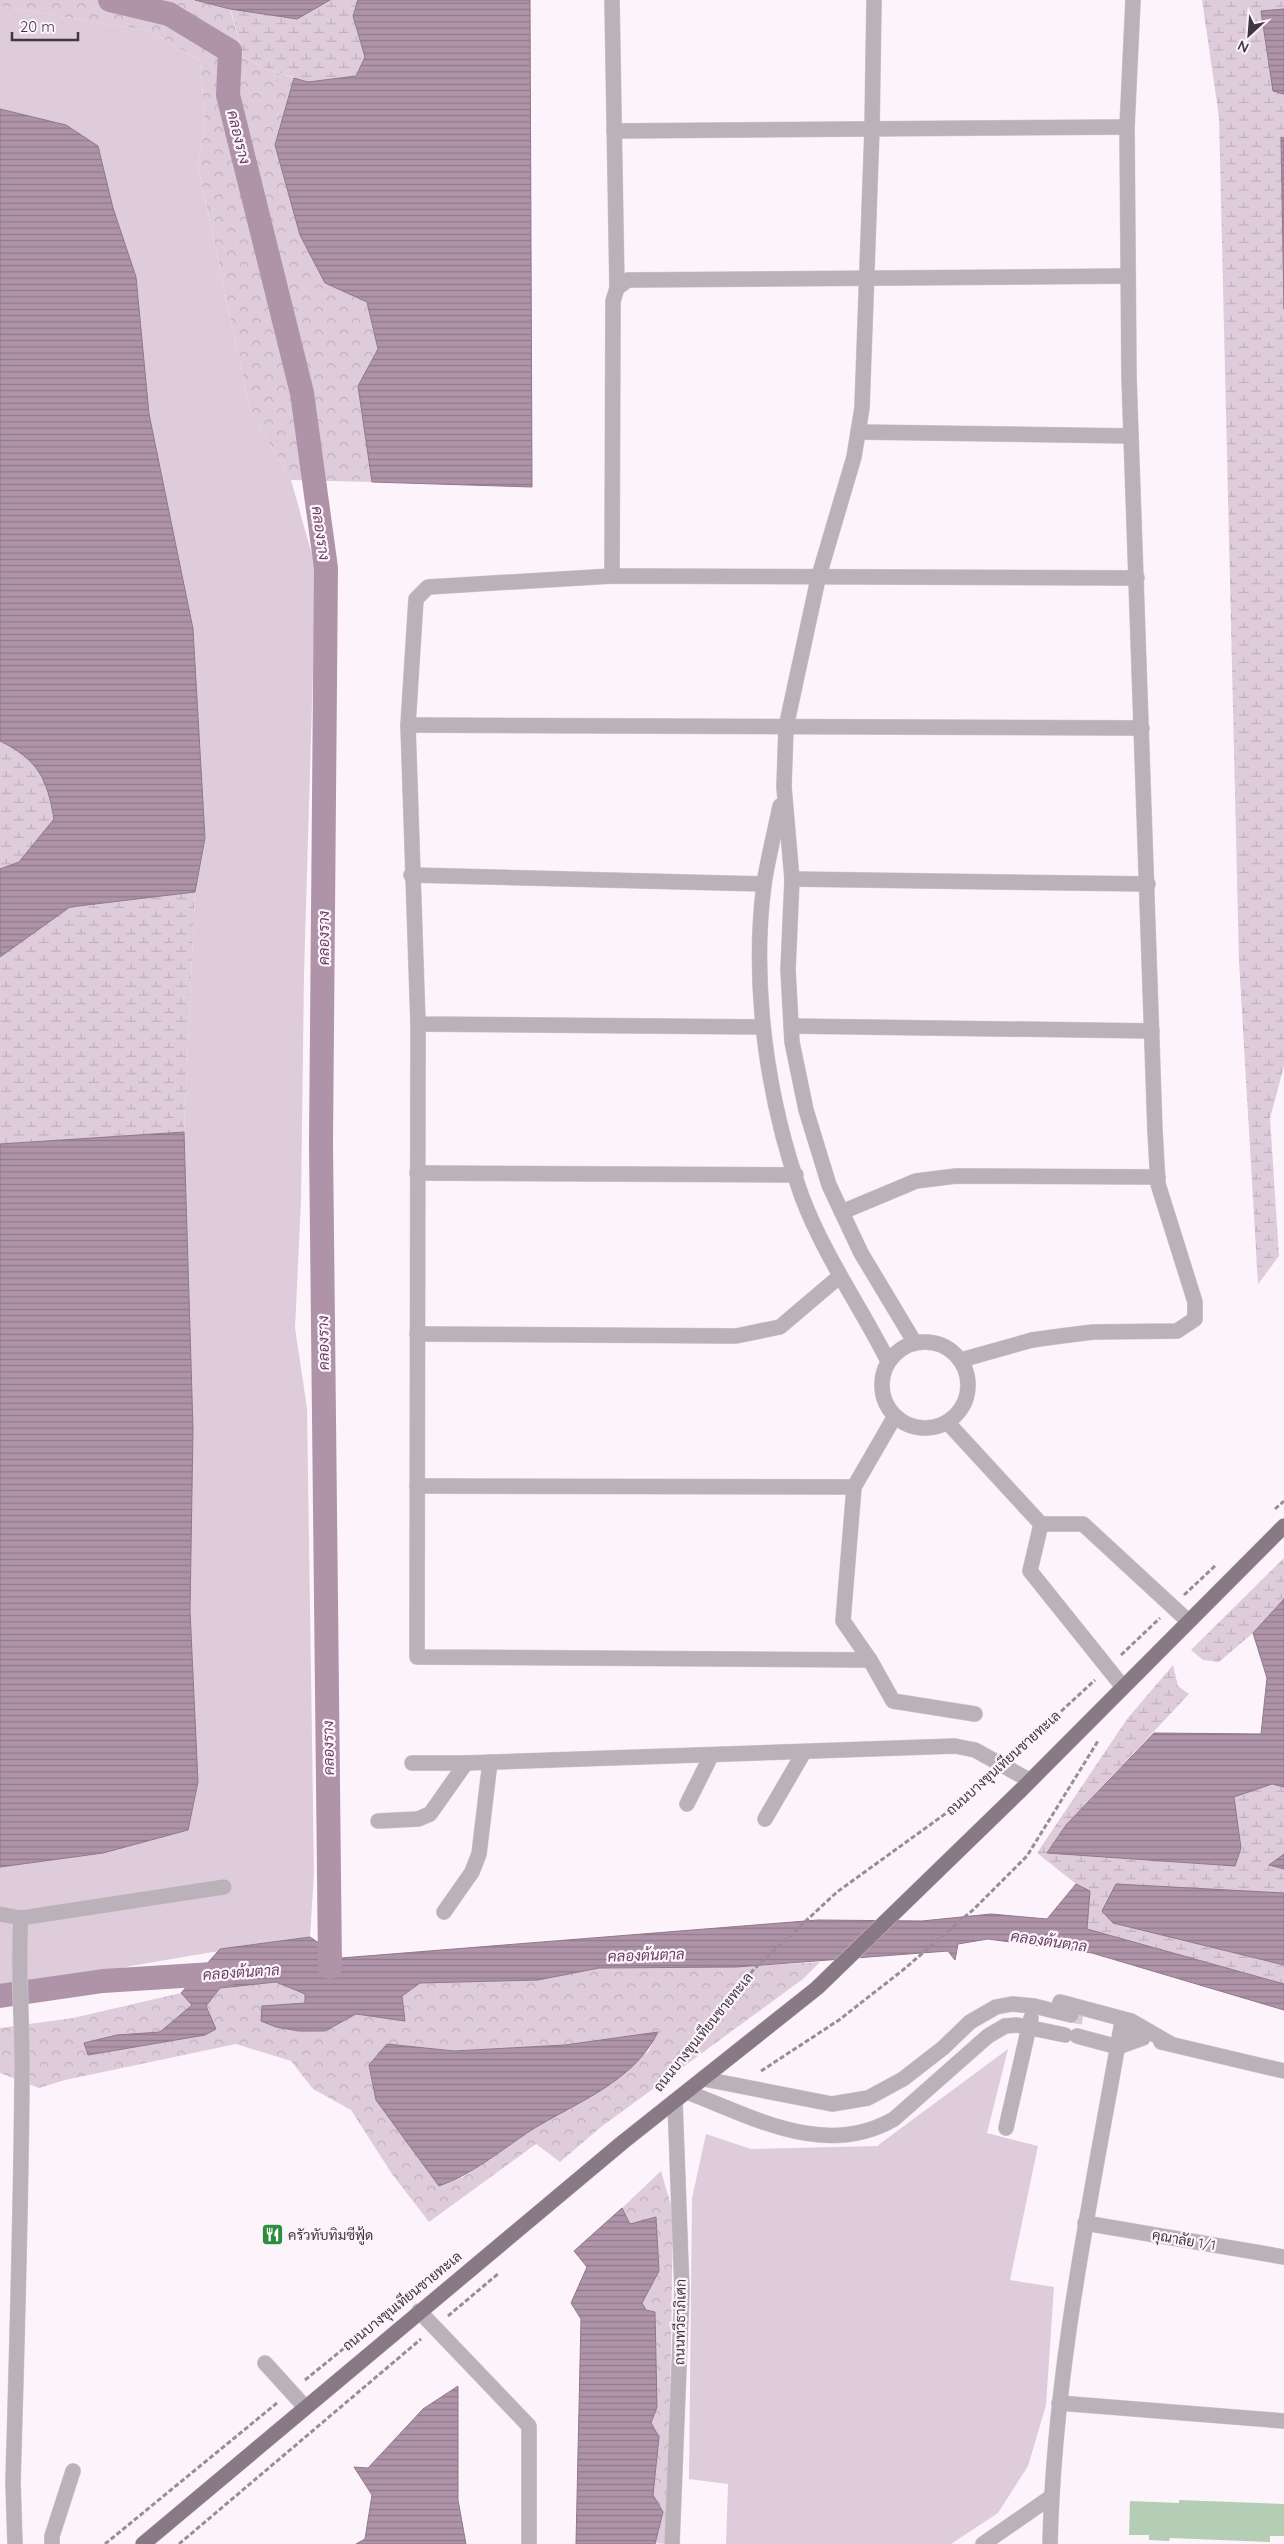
<svg xmlns="http://www.w3.org/2000/svg" width="1284" height="2544" viewBox="0 0 1284 2544" font-family="Quicksand,Sarabun,sans-serif">
<style>
.grass{fill:#deccda}
.forest{fill:url(#forest-crowns);fill-rule:evenodd}
.wetland{fill:url(#wetland-marsh)}
.water{fill:url(#water-rules);stroke:#8e7889}
.lines{fill:none;stroke-linecap:round;stroke-linejoin:round}
.canal{stroke:#af94a9;stroke-width:24}
.building{fill:#b4ceb6}
.minor-tunnel{stroke:#d7ced5;stroke-width:15;stroke-dasharray:15 8;stroke-linecap:butt}
.minor-casing{stroke:#d7ced5;stroke-width:16}
.major-casing{stroke:#d7ced5;stroke-width:16}
.path{stroke:#988f96;stroke-width:3;stroke-dasharray:5 2.5;stroke-linecap:butt}
.minor{stroke:#bbb2b9;stroke-width:15}
.major{stroke:#897985;stroke-width:15}
.labels{text-anchor:middle;dominant-baseline:central;stroke-width:4.5;stroke-linejoin:round;paint-order:stroke}
.street-label{font-size:14px;fill:#40373e;stroke:#fdf4fb}
.poi-label{font-size:14px;fill:#40373e;stroke:#fdf4fb;text-anchor:start}
.water-label{font-size:15px;font-style:italic;fill:#673f60;stroke:#fdf4fb}
</style>
<defs>
<pattern id="forest-crowns" width="20" height="18" patternUnits="userSpaceOnUse" patternTransform="scale(1.25)"><rect width="20" height="18" fill="#deccda"/><path d="M2 6a3 3 0 1 1 6 0M12 15a3 3 0 1 1 6 0" fill="none" stroke="#c0b0bc"/></pattern>
<pattern id="wetland-marsh" width="20" height="14" patternUnits="userSpaceOnUse" patternTransform="scale(1.25)"><rect width="20" height="14" fill="#deccda"/><path d="M1 5h8M5 5V1M11 12h8M15 12V8" fill="none" stroke="#c0b0bc"/></pattern>
<pattern id="water-rules" width="6" height="5" patternUnits="userSpaceOnUse" patternTransform="scale(1.25)"><rect width="6" height="5" fill="#af94a9"/><path d="M0 2.5h6" fill="none" stroke="#907a8b"/></pattern>
</defs>
<rect width="100%" height="100%" fill="#fdf4fb"/>
<g class="grass">
<path d="M0 6 149 31 200 60 205 124 198 166 250 410 291 480 316 569 304 975 301 1200 295 1328 307 1408 314 1874 310 1937C206 1951 104 1973 0 1986V1867L103 1853 188 1830 198 1782 190 1611 193 1429 184 1132 195 892 205 838 193 629 149 414 136 277 113 208 98 146 66 125 0 109Z"/>
<polygon points="1008,2049 987,2133 1038,2146 1010,2280 1054,2287 1046,2405 1028,2466 998,2513 951,2544 726,2544 728,2484 689,2479 692,2198 706,2134 751,2149 877,2146"/>
</g>
<g class="forest">
<polygon points="0,0 195,0 230,9 244,58 270,70 294,78 275,145 300,235 325,283 367,302 378,349 358,386 372,482 291,480 250,410 198,166 205,124 200,60 149,31 0,6"/>
<path d="M820 1962 803 1979 601 2127 560 2162 536 2144 429 2222 392 2174 351 2110 313 2089 291 2061 236 2044 65 2080 39 2088 0 2073V2028L73 2018 181 1993 192 2005 160 2032 117 2035 84 2044 88 2055 205 2035 216 2029 206 2006 220 1988 276 1982 305 1994V2003L285 2005 299 2031H325L356 2014 405 2021 402 1996 420 1983 538 1980 599 1968 736 1967ZM657 2032 649 2051 461 2178 387 2044 454 2051 565 2045Z"/>
<polygon points="661,2171 673,2212 668,2544 655,2543 663,2512 653,2495 651,2424 657,2407 655,2312 646,2310 642,2303 659,2271 656,2217 630,2224 622,2208"/>
</g>
<g class="wetland">
<polygon points="330,0 358,0 353,16 365,57 355,76 308,82 270,70 244,58 230,7 296,19"/>
<polygon points="1202,0 1284,0 1284,9 1261,12 1273,90 1284,94 1284,137 1281,138 1284,309 1284,1066 1270,1118 1279,1256 1258,1284 1239,962 1219,117"/>
<path d="M0 741C38 760 47 778 54 819L19 862 0 869Z"/>
<polygon points="195,892 184,1132 0,1144 0,957 70,907"/>
<polygon points="1284,1558 1284,1599 1253,1633 1219,1662 1203,1660 1191,1650"/>
<polygon points="1173,1665 1178,1686 1189,1694 1066,1825 1047,1853 1235,1866 1241,1848 1234,1797 1272,1784 1284,1787 1284,1854 1270,1865 1284,1869 1284,1893 1116,1884 1114,1923 1284,1965 1284,1984 1087,1929 1089,1891 1076,1884 1037,1853 1127,1719"/>
</g>
<g class="water">
<polygon points="195,0 330,0 297,19 230,9"/>
<polygon points="358,0 530,0 532,487 372,482 358,386 378,349 367,302 325,283 300,235 275,145 294,78 308,82 356,76 365,57 353,16"/>
<polygon points="1284,9 1284,94 1273,91 1261,11"/>
<path d="M0 109 66 125 98 146 113 208 136 277 149 414 193 629 205 838 195 892 70 907 0 957V869L19 862 54 819C47 778 38 760 0 741Z"/>
<polygon points="1281,137 1284,138 1284,309"/>
<polygon points="184,1132 193,1429 190,1611 198,1782 188,1830 103,1853 0,1867 0,1144"/>
<polygon points="1284,1599 1284,1787 1272,1784 1234,1797 1241,1848 1235,1866 1047,1853 1066,1825 1154,1733 1261,1734 1267,1678 1253,1633"/>
<polygon points="1284,1854 1284,1869 1269,1865"/>
<polygon points="1076,1884 1090,1891 1087,1929 1284,1984 1284,2010 1092,1953 988,1939 958,1944 955,1960 948,1951 736,1967 599,1968 538,1980 420,1983 402,1996 405,2021 356,2014 325,2031 299,2031 276,2027 261,2021 262,2006 305,2003 305,1994 276,1982 220,1988 206,2006 216,2029 205,2035 88,2055 84,2043 117,2035 160,2032 192,2005 181,1993 220,1949 310,1937 341,1958 818,1920 922,1921 991,1914 1047,1919"/>
<polygon points="1116,1884 1284,1893 1284,1965 1113,1923 1102,1911"/>
<path d="M658 2032C633 2083 576 2102 530 2131 500 2151 473 2174 439 2186L376 2100 369 2065 387 2044 454 2051 565 2045Z"/>
<polygon points="622,2208 630,2224 656,2217 659,2271 642,2303 646,2310 655,2312 657,2407 651,2423 659,2437 653,2495 663,2512 655,2544 576,2544 581,2319 571,2303 587,2267 574,2251"/>
<polygon points="458,2386 458,2500 466,2544 356,2544 365,2539 372,2495 354,2467 368,2468 423,2409"/>
</g>
<g class="lines">
<g class="canal">
<polyline points="110,0 169,14 230,51 228,95 302,393 326,568 321,1143 330,1967"/>
<polyline points="0,1996 103,1981 229,1973"/>
</g>
</g>
<polygon class="building" points="1179,2500 1284,2504 1284,2536 1270,2536 1270,2542 1170,2538 1169,2541 1149,2540 1149,2535 1129,2535 1130,2501 1179,2503"/>
<g class="lines">
<polyline class="minor-tunnel" points="1071,2015 1083,2017"/>
<defs>
<g id="minor">
<polyline points="612,0 617,288"/>
<polyline points="874,0 872,129 862,408 854,457 818,579 786,727 784,787 792,879 788,970 792,1042 806,1110 829,1185 861,1253 915,1343"/>
<polyline points="614,131 1127,127"/>
<polyline points="858,432 1131,436"/>
<polyline points="612,576 613,301 617,288 628,280 1128,276"/>
<polyline points="408,725 1142,728"/>
<path d="M780 806C775 831 768 858 764 884 751 986 767 1100 802 1197 824 1255 860 1306 888 1361"/>
<polyline points="411,875 764,884"/>
<polyline points="792,879 1148,884"/>
<polyline points="418,1024 417,1657 870,1660"/>
<polyline points="791,1026 1152,1031"/>
<polyline points="763,1027 418,1024 408,725 416,599 428,587 612,576 1137,578"/>
<polyline points="417,1173 796,1175"/>
<polyline points="842,1212 916,1181 956,1176 1158,1177"/>
<polyline points="417,1334 736,1336 780,1327 840,1276"/>
<circle cx="925" cy="1385" r="43"/>
<polyline points="961,1360 1032,1340 1061,1336 1093,1332 1177,1331 1195,1319 1195,1302 1158,1184 1155,1131 1129,377 1127,127 1133,0"/>
<polyline points="895,1416 854,1487 843,1621 870,1660 893,1701 975,1714"/>
<polyline points="948,1423 1041,1524 1083,1524 1188,1621"/>
<polyline points="417,1486 854,1487"/>
<polyline points="1041,1524 1030,1571 1123,1687"/>
<polyline points="412,1763 466,1763 955,1746 975,1750 1029,1780"/>
<polyline points="687,1804 711,1756"/>
<polyline points="765,1819 804,1752"/>
<polyline points="378,1821 418,1819 430,1814 466,1763"/>
<polyline points="444,1912 472,1872 479,1854 490,1762"/>
<path d="M0 1914 21 1918C17 1971 23 2024 22 2077 21 2212 17 2347 13 2482L15 2544"/>
<polyline points="21,1918 224,1887"/>
<polyline points="1060,2002 1131,2021 1171,2044"/>
<polyline points="1077,2036 1118,2047 1143,2038 1128,2030"/>
<polyline points="1161,2042 1284,2071"/>
<polyline points="704,2079 832,2104 868,2098 903,2079 943,2048 970,2022 996,2007 1012,2004 1034,2006 1071,2015"/>
<path d="M687 2092C753 2117 825 2159 894 2119L988 2036 1005 2026 1017 2025 1065 2035"/>
<polyline points="1006,2128 1031,2018"/>
<polyline points="1085,2223 1284,2257"/>
<polyline points="419,2311 529,2426 529,2544"/>
<polyline points="265,2363 305,2407"/>
<polyline points="1059,2403 1284,2421"/>
<polyline points="52,2544 52,2536 73,2471"/>
<polyline points="672,2544 682,2291 675,2101"/>
<polyline points="983,2544 1051,2497"/>
<path d="M1050 2544C1054 2369 1091 2199 1121 2027"/>
</g>
<polyline id="major" points="143,2544 623,2142 817,1988 1020,1791 1284,1526"/>
</defs>
<use href="#minor" class="minor-casing"/>
<use href="#major" class="major-casing"/>
<g class="path">
<polyline points="1275,1509 1284,1501"/>
<polyline points="1184,1595 1216,1565"/>
<polyline points="1121,1655 1160,1618"/>
<polyline points="1017,1752 1095,1680"/>
<polyline points="761,2071 839,2020 903,1970 974,1909 1027,1856 1098,1741"/>
<polyline points="662,2085 754,1969 837,1892 945,1814 989,1779"/>
<polyline points="448,2316 499,2273"/>
<polyline points="305,2380 380,2319"/>
<polyline points="105,2544 277,2403"/>
<polyline points="179,2544 421,2339"/>
</g>
<use href="#minor" class="minor"/>
<use href="#major" class="major"/>
</g>
<defs>
<symbol id="restaurant-square" viewBox="-11 -11 22 22"><rect x="-9" y="-9" width="18" height="18" rx="4" fill="#2d8d3f" stroke="#fdf4fb"/><path d="M-5-6h1v4h1v-4h1v4h1v-4h1v5L-1.5 .5V6h-2V.5L-5-1ZM5-6V6H3V1.5H1.5Q1.5-4 5-6Z" fill="#fff"/></symbol>
</defs>
<g fill-rule="evenodd">
<use href="#restaurant-square" x="260" y="2222" width="25" height="25"/>
</g>
<g class="labels">
<g class="street-label">
<text transform="translate(1003 1763) rotate(-42)">ถนนบางขุนเทียนชายทะเล</text>
<text transform="translate(703 2032) rotate(-51)">ถนนบางขุนเทียนชายทะเล</text>
<text transform="translate(1184 2240) rotate(10)">คุณาลัย 1/1</text>
<text transform="translate(402 2301) rotate(-39)">ถนนบางขุนเทียนชายทะเล</text>
<text transform="translate(680 2322) rotate(-89)">ถนนทวีธาภิเศก</text>
</g>
<g class="poi-label">
<text x="288" y="2235">ครัวทับทิมซีฟู้ด</text>
</g>
<g class="water-label">
<text transform="translate(239 137) rotate(76)">คลองราง</text>
<text transform="translate(321 533) rotate(82)">คลองราง</text>
<text transform="translate(323 938) rotate(-90)">คลองราง</text>
<text transform="translate(323 1343) rotate(-91)">คลองราง</text>
<text transform="translate(328 1748) rotate(-91)">คลองราง</text>
<text transform="translate(1049 1941) rotate(8)">คลองต้นตาล</text>
<text transform="translate(646 1955) rotate(-2)">คลองต้นตาล</text>
<text transform="translate(241 1972) rotate(-4)">คลองต้นตาล</text>
</g>
</g>
<g transform="translate(1249 35) rotate(206)" stroke="#fdf4fb" stroke-width="4" paint-order="stroke">
<path d="M0-4L9 19L0 12L-9 19Z" fill="#40373e"/>
<text y="-8" font-size="14" font-weight="bold" text-anchor="middle" fill="#40373e">N</text>
</g>
<path d="M12 32v8h66v-8" fill="none" stroke="#40373e" stroke-width="2.5"/>
<text x="20" y="32" font-size="15" fill="#40373e" stroke="#fdf4fb" stroke-width="4" paint-order="stroke">20 m</text>
</svg>
